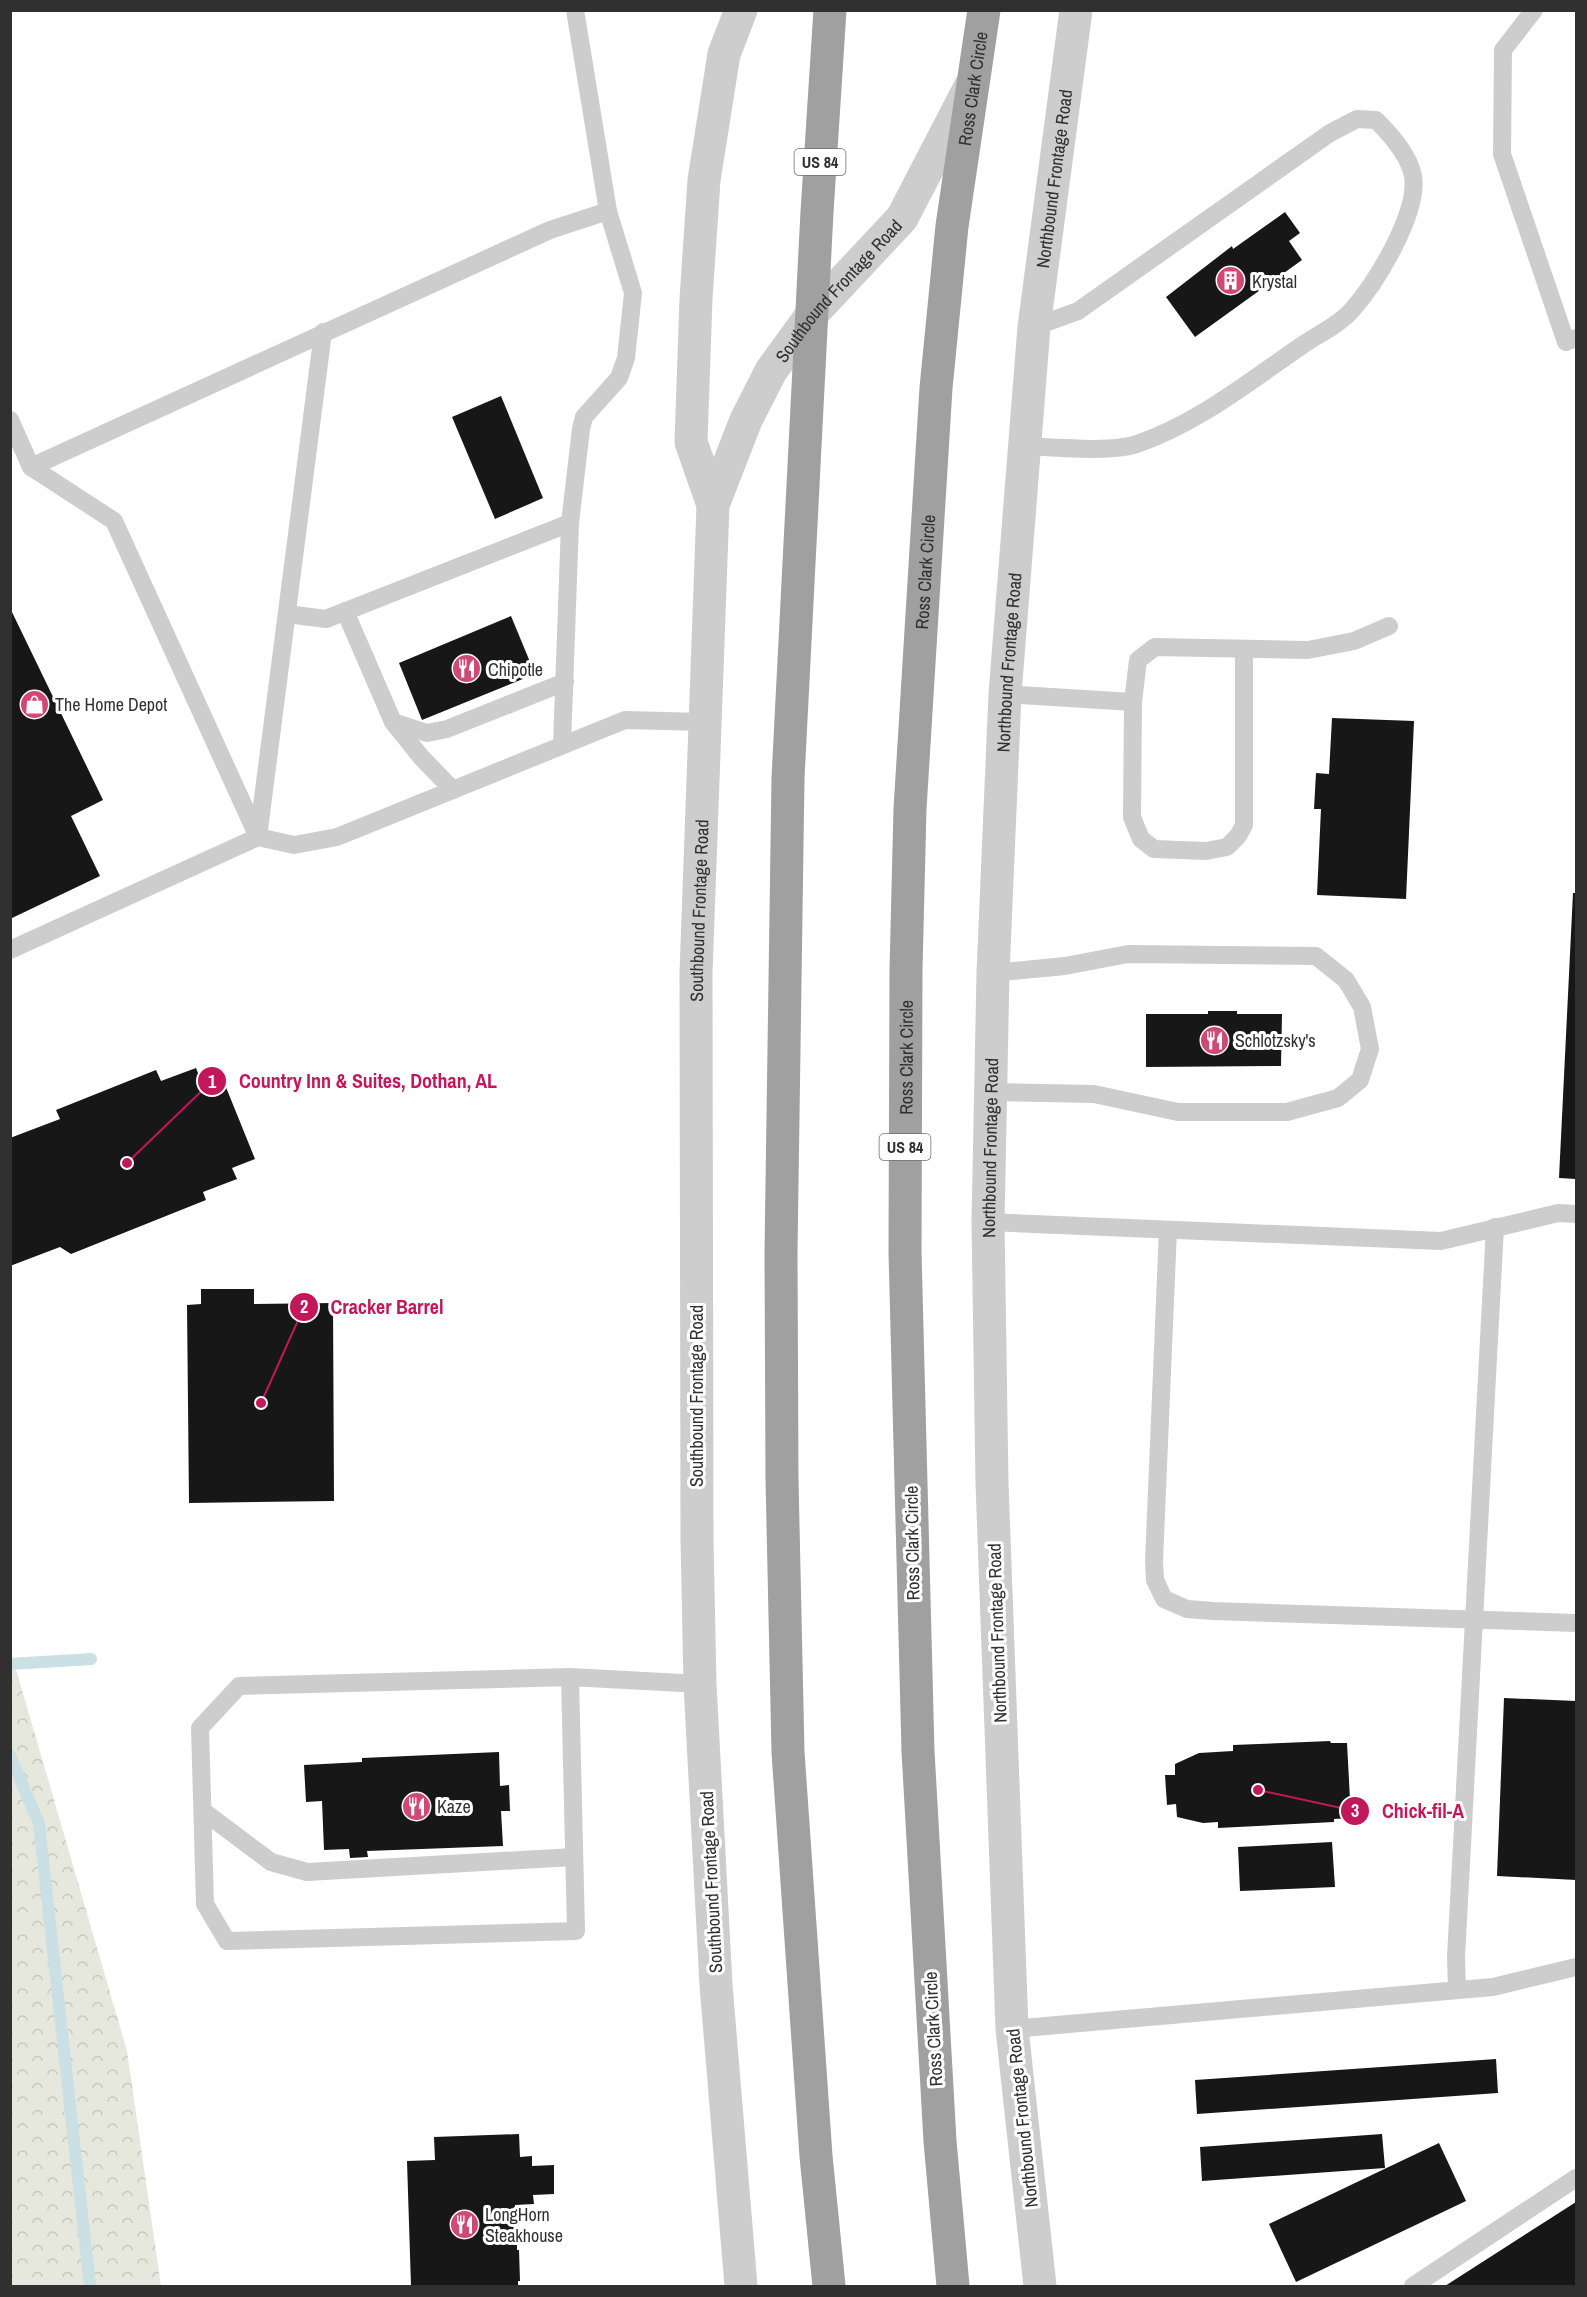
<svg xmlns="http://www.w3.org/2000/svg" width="1587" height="2297" viewBox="0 0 1587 2297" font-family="'Archivo Narrow',sans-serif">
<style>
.forest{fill:url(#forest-crowns)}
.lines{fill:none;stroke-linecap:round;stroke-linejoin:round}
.stream{stroke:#cae0e4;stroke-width:12}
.building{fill:#171717}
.service{stroke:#cdcdcd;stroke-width:18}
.minor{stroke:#cdcdcd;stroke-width:33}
.trunk{stroke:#a0a0a0;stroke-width:33}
.labels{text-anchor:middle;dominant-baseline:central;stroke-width:6;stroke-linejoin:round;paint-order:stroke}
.shield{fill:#fff;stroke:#6e6e6e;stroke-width:1.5}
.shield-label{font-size:16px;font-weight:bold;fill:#303030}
.street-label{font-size:18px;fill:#303030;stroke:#fff}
.poi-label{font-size:18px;fill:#303030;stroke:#fff;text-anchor:start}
.leader{fill:none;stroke:#c2185b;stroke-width:2}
.callout-dot{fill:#c2185b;stroke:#fff;stroke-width:2}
.mark-label{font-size:18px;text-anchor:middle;font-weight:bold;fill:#fff}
.callout-label{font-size:20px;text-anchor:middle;font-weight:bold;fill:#c2185b;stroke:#fff;stroke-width:6;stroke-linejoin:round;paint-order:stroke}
</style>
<defs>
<pattern id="forest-crowns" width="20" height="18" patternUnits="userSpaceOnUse" patternTransform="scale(1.5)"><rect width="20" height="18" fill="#e6e8dd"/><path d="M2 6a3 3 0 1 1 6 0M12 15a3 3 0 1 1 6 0" fill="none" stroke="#c6c7be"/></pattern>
</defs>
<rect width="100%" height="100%" fill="#fff"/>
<polygon class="forest" points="11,1652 127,2051 161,2286 11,2286"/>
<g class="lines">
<g class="stream">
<polyline points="10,1664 91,1659"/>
<polyline points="10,1755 39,1824 90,2286"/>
</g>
</g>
<g class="building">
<polygon points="1285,212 1300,233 1289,241 1302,260 1195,337 1166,297 1232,246 1233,249"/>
<polygon points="501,396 543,498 495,519 452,417"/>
<polygon points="10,608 103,800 71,816 100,876 10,919"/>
<polygon points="511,616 535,674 422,720 399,663"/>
<polygon points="1332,718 1414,721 1406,899 1317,895 1321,809 1314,809 1316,773 1329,774"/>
<polygon points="1573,893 1576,893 1576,1179 1559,1178"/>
<polygon points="1208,1011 1237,1011 1237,1014 1282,1014 1281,1066 1146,1067 1146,1014 1208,1014"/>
<polygon points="196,1068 200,1078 219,1070 255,1159 232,1168 237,1179 203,1192 206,1200 71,1254 60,1247 10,1266 10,1138 60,1119 56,1110 156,1070 161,1081"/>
<polygon points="201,1289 254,1289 254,1304 333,1303 334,1501 189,1503 187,1305 201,1304"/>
<polygon points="1504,1698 1576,1701 1576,1880 1497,1876"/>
<polygon points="1330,1741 1331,1743 1347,1743 1351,1818 1334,1819 1334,1822 1218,1828 1218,1822 1203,1823 1177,1817 1176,1804 1167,1805 1165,1775 1175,1775 1175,1764 1199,1753 1233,1751 1233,1745"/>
<polygon points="499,1752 500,1786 509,1785 510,1811 501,1811 503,1846 367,1851 368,1857 350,1858 349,1849 324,1850 322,1801 306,1802 304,1765 362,1762 362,1758"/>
<polygon points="1332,1842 1335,1887 1240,1891 1238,1847"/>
<polygon points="1496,2059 1498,2093 1197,2114 1195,2080"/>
<polygon points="519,2134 520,2157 532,2156 532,2166 554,2165 554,2194 533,2195 534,2204 515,2205 515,2208 518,2207 519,2240 517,2240 517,2250 519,2250 520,2281 518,2281 518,2286 411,2286 407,2161 435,2160 434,2137"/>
<polygon points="1382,2134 1385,2168 1202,2181 1200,2147"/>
<polygon points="1439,2143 1466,2201 1296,2282 1269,2224"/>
<polygon points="1576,2202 1576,2286 1445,2286"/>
</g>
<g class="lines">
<g class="service">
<polyline points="1534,10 1503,50 1502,154 1566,342 1576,338"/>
<polyline points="10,420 31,467 114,521 258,837 294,845 337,837 625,720 703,722"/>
<path d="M1023 446C1052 447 1111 453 1137 444 1198 423 1250 381 1304 344 1319 334 1340 324 1352 310 1376 283 1419 213 1413 176 1409 155 1391 135 1376 120L1357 119 1330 133 1078 311 1034 327"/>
<polyline points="31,467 550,230 608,211"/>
<polyline points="345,611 393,722 421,757 453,790"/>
<polyline points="287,614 326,619 570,523 581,429 584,417 619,378 626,358 633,293 608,211 575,10"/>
<polyline points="1005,694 1133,702 1132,817 1141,839 1154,849 1206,851 1227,847 1238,836 1244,825 1244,649"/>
<polyline points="1133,702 1138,660 1155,647 1308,650 1354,641 1389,626"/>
<polyline points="393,722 427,733 447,729 565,682"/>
<polyline points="562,745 570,523"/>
<polyline points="10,950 258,837 323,332"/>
<polyline points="991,1092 1094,1094 1178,1112 1287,1112 1338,1098 1360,1080 1370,1049 1362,1007 1346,980 1316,956 1128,954 1065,966 993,973"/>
<polyline points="988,1222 1441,1241 1558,1213 1576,1214"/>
<polyline points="1168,1230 1154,1561 1155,1580 1164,1599 1187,1609 1213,1611 1576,1623"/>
<polyline points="570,1677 576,1931 227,1941 205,1904 200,1728 239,1686 570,1677 700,1684"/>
<polyline points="203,1811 271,1862 307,1872 574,1857"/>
<polyline points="1457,1990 1456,1957 1495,1227"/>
<polyline points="1012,2029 1493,1987 1576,1967"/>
<polyline points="1413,2286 1576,2178"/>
</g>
<g class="minor">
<polyline points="713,505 691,442 696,299 704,180 724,54 741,10"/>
<path id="s1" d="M741 2286 716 1985 700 1684 697 1539 696 973 713 505 746 420 771 371 813 313 902 218 971 85"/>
<path id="s2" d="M1040 2286 1012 2029 992 1483 988 1222 993 973 1005 694 1034 327 1076 10"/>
</g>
<g class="trunk">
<polyline points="829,2286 816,2156 788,1752 782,1479 781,1252 788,778 817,212 830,10"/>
<path id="s3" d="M953 2286 940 2141 918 1751 905 1252 906 970 910 809 936 388 952 226 984 10"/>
</g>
</g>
<defs>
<symbol id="building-disc" viewBox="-11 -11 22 22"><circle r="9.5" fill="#d04972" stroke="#fff"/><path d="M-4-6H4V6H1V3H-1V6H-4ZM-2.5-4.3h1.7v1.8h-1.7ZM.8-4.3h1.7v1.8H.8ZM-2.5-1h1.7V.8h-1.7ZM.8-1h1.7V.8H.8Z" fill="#fff"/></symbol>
<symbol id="restaurant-disc" viewBox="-11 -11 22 22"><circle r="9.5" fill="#d04972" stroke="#fff"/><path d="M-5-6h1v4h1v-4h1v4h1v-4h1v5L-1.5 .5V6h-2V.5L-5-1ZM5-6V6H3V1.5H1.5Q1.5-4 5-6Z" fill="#fff"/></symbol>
<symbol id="shop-disc" viewBox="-11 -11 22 22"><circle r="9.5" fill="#d04972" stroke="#fff"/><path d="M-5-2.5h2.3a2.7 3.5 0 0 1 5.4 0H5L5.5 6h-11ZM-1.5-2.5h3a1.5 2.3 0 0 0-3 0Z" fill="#fff"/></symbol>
</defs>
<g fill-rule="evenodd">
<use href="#building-disc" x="1214" y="264" width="33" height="33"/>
<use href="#restaurant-disc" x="450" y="652" width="33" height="33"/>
<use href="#shop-disc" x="18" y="688" width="33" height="33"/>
<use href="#restaurant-disc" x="1198" y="1024" width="33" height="33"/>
<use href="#restaurant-disc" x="400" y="1790" width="33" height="33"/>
<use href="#restaurant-disc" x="448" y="2208" width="33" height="33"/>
</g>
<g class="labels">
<g class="shield">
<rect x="794.5" y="149" width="51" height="26" rx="4.5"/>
<rect x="879.5" y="1134" width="51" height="26" rx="4.5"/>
</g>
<g class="shield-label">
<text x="820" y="162">US 84</text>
<text x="905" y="1147">US 84</text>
</g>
<g class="street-label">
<text stroke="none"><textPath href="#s3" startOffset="2202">Ross Clark Circle</textPath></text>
<text stroke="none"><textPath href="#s2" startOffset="2112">Northbound Frontage Road</textPath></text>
<text stroke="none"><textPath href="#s1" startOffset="2034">Southbound Frontage Road</textPath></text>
<text stroke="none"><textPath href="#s3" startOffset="1716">Ross Clark Circle</textPath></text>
<text stroke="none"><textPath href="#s2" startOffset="1626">Northbound Frontage Road</textPath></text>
<text stroke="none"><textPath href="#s1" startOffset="1377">Southbound Frontage Road</textPath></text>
<text stroke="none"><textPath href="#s3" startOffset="1230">Ross Clark Circle</textPath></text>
<text stroke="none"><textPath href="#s2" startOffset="1140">Northbound Frontage Road</textPath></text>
<text transform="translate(696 1396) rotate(-90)">Southbound Frontage Road</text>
<text transform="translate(912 1543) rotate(-91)">Ross Clark Circle</text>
<text transform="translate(997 1633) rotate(-92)">Northbound Frontage Road</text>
<text transform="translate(711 1882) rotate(-93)">Southbound Frontage Road</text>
<text transform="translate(933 2029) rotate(-93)">Ross Clark Circle</text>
<text transform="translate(1022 2118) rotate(-96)">Northbound Frontage Road</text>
</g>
<g class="poi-label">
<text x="1252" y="281">Krystal</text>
<text x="488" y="669">Chipotle</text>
<text x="55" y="704">The Home Depot</text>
<text x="1235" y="1040">Schlotzsky's</text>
<text x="437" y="1806">Kaze</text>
<text x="485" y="2214">LongHorn<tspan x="485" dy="21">Steakhouse</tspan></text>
</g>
</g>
<path class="leader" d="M127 1163L212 1081M261 1403L304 1307M1258 1790L1355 1811"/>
<g class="callout-dot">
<circle cx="127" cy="1163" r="6"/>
<circle cx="261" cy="1403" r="6"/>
<circle cx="1258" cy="1790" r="6"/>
<circle cx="212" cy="1081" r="15"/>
<circle cx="304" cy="1307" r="15"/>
<circle cx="1355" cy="1811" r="15"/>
</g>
<g class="mark-label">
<text x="212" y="1088">1</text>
<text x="304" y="1313">2</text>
<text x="1355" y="1817">3</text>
</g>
<g class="callout-label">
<text x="368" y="1088">Country Inn &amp; Suites, Dothan, AL</text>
<text x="387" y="1314">Cracker Barrel</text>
<text x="1423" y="1818">Chick-fil-A</text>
</g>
<rect width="1587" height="2297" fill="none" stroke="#303030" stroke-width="24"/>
</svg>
